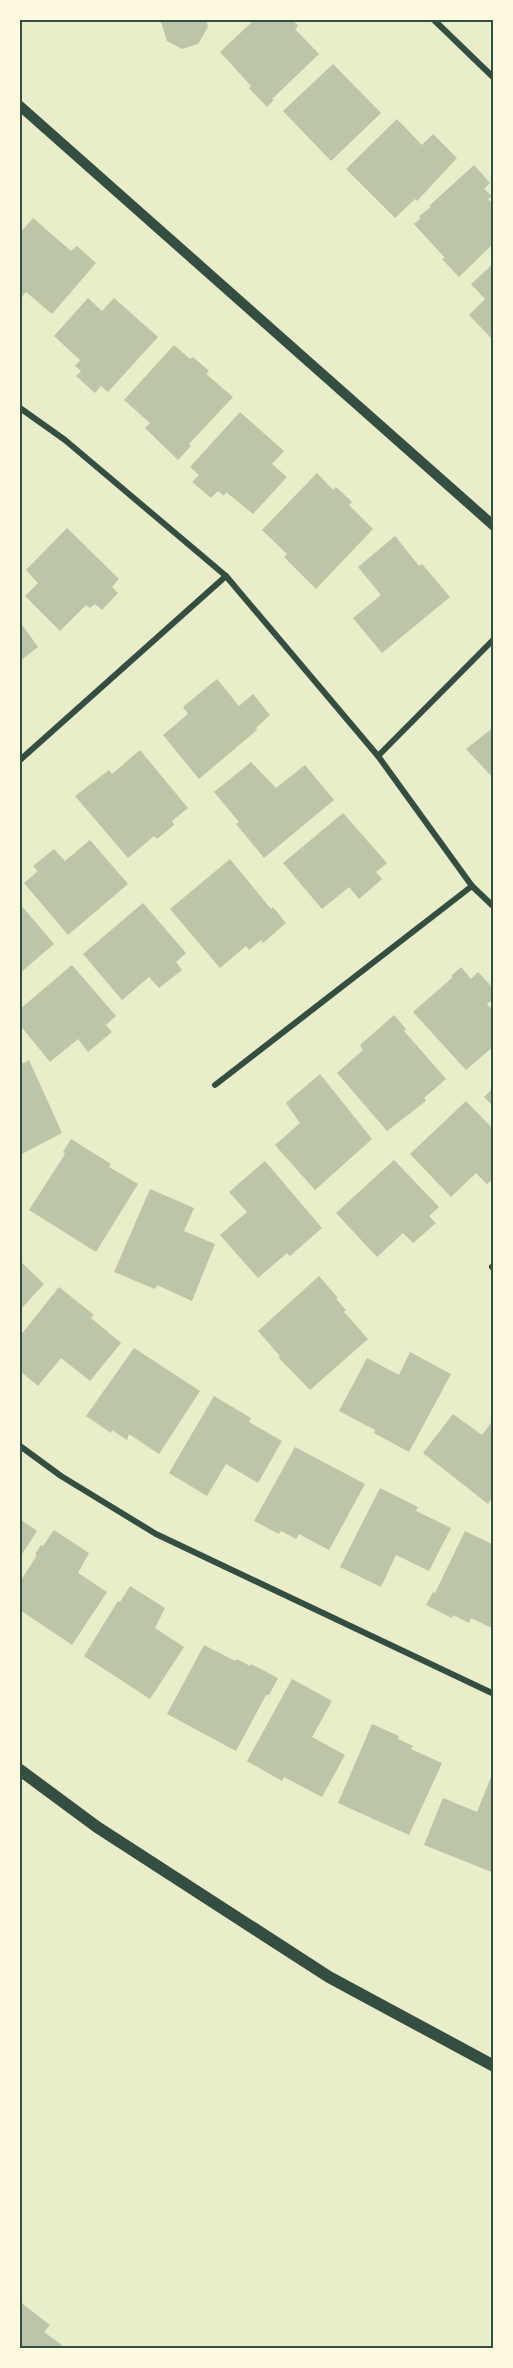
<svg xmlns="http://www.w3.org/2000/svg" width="513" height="2368" viewBox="0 0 513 2368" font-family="'Asap Condensed',sans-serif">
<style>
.building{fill:#bcc5a7}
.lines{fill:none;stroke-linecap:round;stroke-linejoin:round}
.minor{stroke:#344e41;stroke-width:6}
.tertiary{stroke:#344e41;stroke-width:10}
.secondary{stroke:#344e41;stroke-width:12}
.neatline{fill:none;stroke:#344e41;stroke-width:2}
</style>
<rect width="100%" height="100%" fill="#e9edc9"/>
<g class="building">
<polygon points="162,20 206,20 208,27 198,44 182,49 167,41 161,22"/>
<polygon points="254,20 293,20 298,26 295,29 319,54 272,99 274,100 267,107 249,88 251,86 220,52"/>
<polygon points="333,64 381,113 331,161 283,111"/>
<polygon points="397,119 422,145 433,134 457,158 417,201 415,199 395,218 346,169"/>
<polygon points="474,165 490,183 484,189 492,196 488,199 494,205 494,243 459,277 442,259 445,258 414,224 421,218 419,216 431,207 429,206"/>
<polygon points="33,218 71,251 77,246 96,263 52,314 26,292 20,299 20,233"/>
<polygon points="494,263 494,341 469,315 485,299 471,284"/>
<polygon points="88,298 102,311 114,298 158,337 108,392 101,386 95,393 76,376 81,371 75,366 80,360 54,336"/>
<polygon points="174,345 190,359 193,357 209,371 206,374 233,397 189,444 191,446 178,460 145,428 150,423 124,400"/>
<polygon points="240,412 284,451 272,464 287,477 253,514 226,492 224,496 218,491 211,498 192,482 199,475 190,467"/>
<polygon points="317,473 333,490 336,487 352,502 349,505 373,529 316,589 284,557 287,554 262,530"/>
<polygon points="67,528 119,579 112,587 118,593 102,610 95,604 90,608 86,605 60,631 25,596 38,583 26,570"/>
<polygon points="395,536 419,566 422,564 450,597 382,653 353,618 381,595 358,567"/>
<polygon points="20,622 38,647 20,661"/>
<polygon points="217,679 239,706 253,694 270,715 256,728 257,730 199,779 163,735 188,714 183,707"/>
<polygon points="494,727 494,779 466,749"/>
<polygon points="140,750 188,808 172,821 174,825 157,839 154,836 128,858 75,796 109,770 112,774"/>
<polygon points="251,762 276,788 305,765 334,800 264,858 236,824 239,822 214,792"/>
<polygon points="343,813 387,863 376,872 382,879 359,899 349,887 322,909 283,863"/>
<polygon points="90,840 128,884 68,935 24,883 38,871 33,866 54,849 65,861"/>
<polygon points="230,859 271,909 273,907 286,923 263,943 261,940 249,950 246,946 220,968 170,909"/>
<polygon points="143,903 186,953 176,962 182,970 159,988 149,977 122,1000 83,954"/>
<polygon points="20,904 54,944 20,973"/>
<polygon points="72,965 116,1016 106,1025 112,1032 88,1052 78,1039 50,1062 20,1025 20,1009"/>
<polygon points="461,967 471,979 478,972 494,989 494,998 487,1004 494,1011 494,1046 466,1070 413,1012 453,977 451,976"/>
<polygon points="394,1015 406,1029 404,1031 446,1079 424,1098 426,1101 387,1131 337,1073 363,1050 360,1045"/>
<polygon points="29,1060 62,1133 20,1155 20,1065"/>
<polygon points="320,1074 372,1139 315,1190 275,1145 300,1123 286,1103"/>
<polygon points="494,1087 494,1107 484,1097"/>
<polygon points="466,1101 494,1130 494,1178 487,1184 476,1173 451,1197 410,1154"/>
<polygon points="71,1139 111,1164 109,1167 138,1184 96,1252 29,1210 65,1154 63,1152"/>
<polygon points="394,1160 439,1207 429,1216 436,1223 413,1243 403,1233 377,1257 336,1213"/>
<polygon points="265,1161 322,1228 290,1256 287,1253 258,1278 220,1235 247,1212 229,1192"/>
<polygon points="150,1189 194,1208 184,1231 215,1244 192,1301 157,1285 155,1289 114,1272"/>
<polygon points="20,1261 44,1284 20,1310"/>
<polygon points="319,1276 338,1298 336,1299 346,1310 344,1312 368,1339 310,1390 278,1357 280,1356 258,1331"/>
<polygon points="59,1287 94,1315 91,1318 121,1343 90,1381 61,1358 38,1386 20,1371 20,1336"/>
<polygon points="134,1348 200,1391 159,1454 129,1434 127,1440 112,1430 111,1433 86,1416"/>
<polygon points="410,1352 451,1374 409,1452 374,1433 375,1430 339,1411 367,1358 399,1375"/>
<polygon points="214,1396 251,1418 249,1422 282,1441 258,1483 226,1464 207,1496 169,1473"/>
<polygon points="453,1414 482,1435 494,1419 494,1496 488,1504 423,1453"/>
<polygon points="295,1447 365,1484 329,1550 299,1534 296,1539 281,1531 279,1534 254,1521"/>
<polygon points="380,1488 418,1507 416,1511 451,1528 429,1571 396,1555 381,1587 340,1567"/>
<polygon points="20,1519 37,1531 20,1557"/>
<polygon points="54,1530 89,1553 78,1573 107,1592 72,1645 20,1610 20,1582 37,1555 35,1554 41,1545 43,1546"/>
<polygon points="465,1531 494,1545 494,1629 471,1618 469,1623 453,1615 452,1618 426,1605 433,1592 435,1593"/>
<polygon points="130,1586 165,1608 155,1628 184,1647 150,1699 84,1656 118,1601 120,1602"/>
<polygon points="204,1645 235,1661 237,1659 250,1666 251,1664 278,1678 269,1695 266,1695 236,1751 167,1714"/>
<polygon points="292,1679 332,1701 312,1737 345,1755 322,1797 284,1777 282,1781 247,1761"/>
<polygon points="372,1724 399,1736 398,1739 413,1746 411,1749 442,1763 409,1835 338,1803"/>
<polygon points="493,1772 494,1772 494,1873 424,1845 443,1798 477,1812"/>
<polygon points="20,2302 50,2325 44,2332 62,2345 60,2348 20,2348"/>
</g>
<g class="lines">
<g class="minor">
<polyline points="434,20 494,78"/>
<polyline points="20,408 65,440 226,576 378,756 472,886 494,907"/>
<polyline points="378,756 494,639"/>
<polyline points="20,760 226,576"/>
<polyline points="215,1085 472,886"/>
<polyline points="492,1267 494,1266"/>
<polyline points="20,1446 61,1476 156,1534 494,1694"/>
</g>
<polyline class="tertiary" points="20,106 494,526"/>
<polyline class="secondary" points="20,1770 97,1827 329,1977 494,2066"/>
</g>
<rect width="513" height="2368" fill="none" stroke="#fefae0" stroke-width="42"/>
<rect x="21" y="21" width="471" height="2326" class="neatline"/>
</svg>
